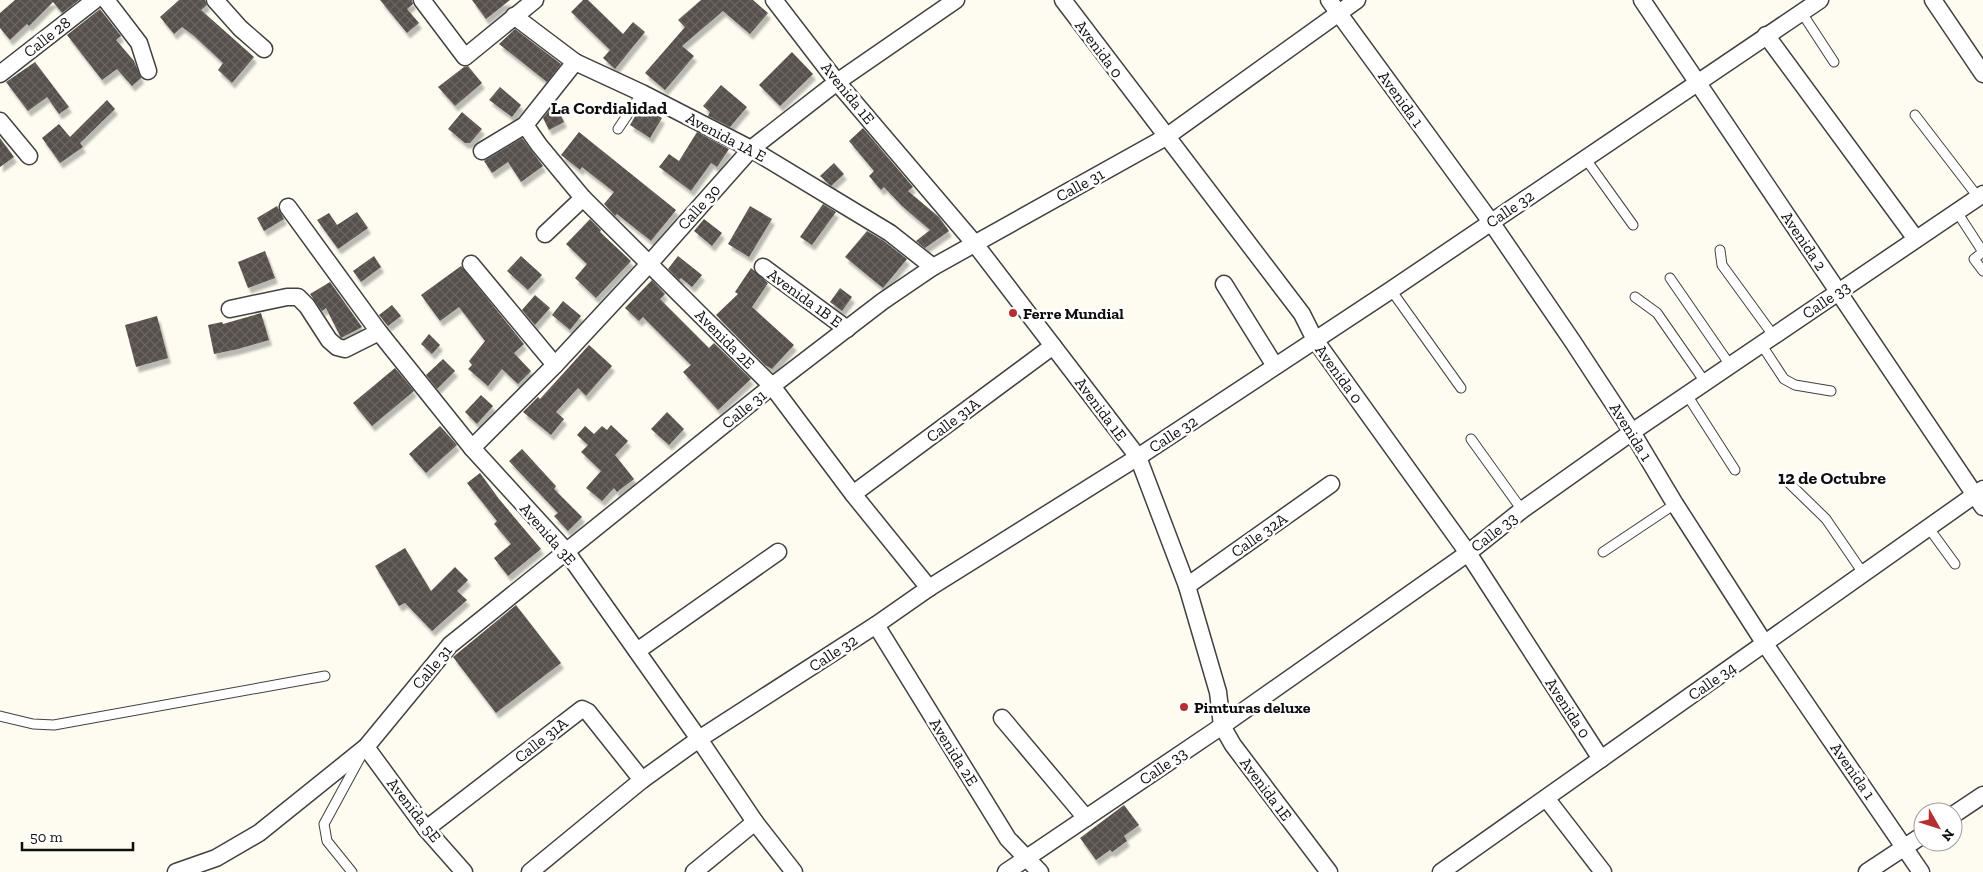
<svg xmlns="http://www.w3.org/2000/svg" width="1983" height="872" viewBox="0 0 1983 872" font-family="'Zilla Slab',serif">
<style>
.building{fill:url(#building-cross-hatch);filter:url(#shadow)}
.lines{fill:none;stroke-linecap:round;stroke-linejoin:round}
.lane-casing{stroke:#414141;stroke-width:11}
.street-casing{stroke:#414141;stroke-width:19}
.lane{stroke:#fff;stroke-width:9}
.street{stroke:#fff;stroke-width:16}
.poi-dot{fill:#b62f30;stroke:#fff;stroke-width:2}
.labels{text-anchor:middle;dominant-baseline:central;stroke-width:5;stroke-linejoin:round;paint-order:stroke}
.street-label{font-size:16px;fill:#0e0e0e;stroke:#fff}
.poi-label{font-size:16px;font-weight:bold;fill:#0e0e0e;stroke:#fff;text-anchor:start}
.neighbourhood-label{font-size:18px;font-weight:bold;fill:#0e0e0e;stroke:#fff}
</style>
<defs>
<pattern id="building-cross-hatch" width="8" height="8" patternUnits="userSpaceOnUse" patternTransform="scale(1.25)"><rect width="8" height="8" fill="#56504b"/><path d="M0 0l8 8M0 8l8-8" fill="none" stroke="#696561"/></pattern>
<filter id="shadow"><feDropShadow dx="3" dy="5.5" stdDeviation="1" flood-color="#0004"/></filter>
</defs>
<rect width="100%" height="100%" fill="#fefcf1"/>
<g class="building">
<polygon points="15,0 79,0 62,13 53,2 29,26 27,24 10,40 0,28 0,13"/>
<polygon points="179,0 205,0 207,5 201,10 254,57 232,83 218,70 223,63 193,35 182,27 174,34 160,17"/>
<polygon points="380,0 412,0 413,4 407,9 419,23 407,33"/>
<polygon points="472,0 510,0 486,19"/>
<polygon points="583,0 588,0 623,34 633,22 645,32 615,69 603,58 610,50 571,12"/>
<polygon points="701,0 753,0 768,13 750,34 723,11 682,46 694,56 665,90 645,73 685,27 678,20"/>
<polygon points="100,9 121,36 116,40 134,61 141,78 132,86 117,69 102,80 67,35"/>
<polygon points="515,29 561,64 547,82 499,44"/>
<polygon points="792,52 813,74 780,106 759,85"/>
<polygon points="35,62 69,107 59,114 47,97 28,111 6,82"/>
<polygon points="468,66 482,83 455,106 438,87 464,67"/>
<polygon points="721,85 747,107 730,127 708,116 710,112 703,106"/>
<polygon points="500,87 521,105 512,117 489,100"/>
<polygon points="107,100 115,109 80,143 83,147 60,163 42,138 59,124 70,137"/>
<polygon points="556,106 564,122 549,130 543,118 550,109"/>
<polygon points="641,106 662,118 650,138 630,125"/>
<polygon points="462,112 482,129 470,143 465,143 448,129"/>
<polygon points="863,128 913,187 908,191 939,217 949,231 925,248 916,241 930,230 902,206 884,187 881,190 869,176 874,171 849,141"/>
<polygon points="579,132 676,210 651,241 617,214 615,216 604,204 614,192 582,167 580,170 561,155"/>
<polygon points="697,132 729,149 717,167 711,163 691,191 659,167 669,154 679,161"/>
<polygon points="0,138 14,157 0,167"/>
<polygon points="522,138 543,166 521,182 508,162 492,173 484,161"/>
<polygon points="834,163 844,174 831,186 820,176"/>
<polygon points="823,204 836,212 812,245 800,237"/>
<polygon points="277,206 284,219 264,231 257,218"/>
<polygon points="750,206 772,219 749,257 728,244"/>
<polygon points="357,212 368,228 338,249 317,220 329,213 337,225"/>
<polygon points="590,219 601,230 600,232 631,261 596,298 575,278 587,264 566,244"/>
<polygon points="704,219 722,233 712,246 694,231"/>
<polygon points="867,231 884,241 907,259 883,288 845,257"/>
<polygon points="265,251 275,278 248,288 238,262"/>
<polygon points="374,256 381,267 361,282 353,271"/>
<polygon points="521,256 542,275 528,290 507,271"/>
<polygon points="678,256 702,275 692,287 681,278 679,280 668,269"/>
<polygon points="461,266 524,344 514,353 531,371 518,384 502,369 488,386 468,369 472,365 469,361 485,341 459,307 440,321 421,295"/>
<polygon points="751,268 768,283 752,307 794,345 772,369 765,365 716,315 738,294 735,292"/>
<polygon points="652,280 665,294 660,299 709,348 714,343 751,379 718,410 683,372 691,365 643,317 639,321 625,308"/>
<polygon points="330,282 362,327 341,338 326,308 322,311 310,294"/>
<polygon points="840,288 852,297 842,311 830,302"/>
<polygon points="535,295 550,308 535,325 522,310"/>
<polygon points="563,301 581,316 570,330 552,315"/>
<polygon points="392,305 401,316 388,326 379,315"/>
<polygon points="261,313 269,340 238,349 214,354 208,325 222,322 223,324"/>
<polygon points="157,316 168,358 136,367 125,325"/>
<polygon points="429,334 440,345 432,354 421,344"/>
<polygon points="589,345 612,366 586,396 578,388 556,412 564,419 551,435 523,412 538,397 540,399"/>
<polygon points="443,359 455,371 437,389 426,375"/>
<polygon points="395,368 414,391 372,426 353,403"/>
<polygon points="481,395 493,406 477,424 465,412"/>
<polygon points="667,412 684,429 669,445 651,429"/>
<polygon points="611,425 628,441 615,455 634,479 617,492 614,488 602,501 586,488 601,471 581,452 588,445 577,435 585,426 594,434 602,426 607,430"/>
<polygon points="440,426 457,445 426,473 409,454"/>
<polygon points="522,449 556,486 554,489 582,517 568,531 554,516 558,513 509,461"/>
<polygon points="480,473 499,499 541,549 508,576 494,558 511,544 494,524 497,521 467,483"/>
<polygon points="405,548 431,591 455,567 468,580 457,591 467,600 432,631 405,603 399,606 375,566"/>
<polygon points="516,605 561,663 496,713 453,657"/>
<polygon points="1124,805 1139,825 1124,836 1127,841 1112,852 1110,850 1096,860 1080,838"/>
</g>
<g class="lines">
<defs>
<g id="lane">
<polyline points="1802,13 1834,62"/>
<polyline points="1915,115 1978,197"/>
<polyline points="618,129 642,93"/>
<polyline points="1585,158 1633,225"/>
<polyline points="1957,212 1983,252 1974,259 1983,271"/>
<polyline points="1720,250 1722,265 1773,335"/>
<polyline points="1670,278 1730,365"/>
<polyline points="1391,290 1461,388"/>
<polyline points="1635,297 1657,313 1705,382"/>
<polyline points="1761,344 1784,379 1795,385 1831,391"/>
<polyline points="1687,395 1735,470"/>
<polyline points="1471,439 1522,510"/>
<polyline points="1789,483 1826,519 1863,573"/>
<polyline points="1928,527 1955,564"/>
<polyline points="1603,552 1675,504"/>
<polyline points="0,716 33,724 54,725 325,676"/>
<polyline points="352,872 327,841 324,824 361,756"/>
</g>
<g id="street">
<polyline points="106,0 139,43 148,71"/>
<polyline points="215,0 240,28 264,49"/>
<polyline points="422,0 465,57 535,0"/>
<polyline points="774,0 837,82 975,244 1138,457 1187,586 1218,692 1222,726 1233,745 1329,872"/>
<polyline points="1063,0 1302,314 1315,340 1468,553 1601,759"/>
<polyline points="1329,0 1491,222 1573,342 1632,432 1675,504 1765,644 1921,872"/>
<polyline points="1642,0 1983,507"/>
<polyline points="1933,0 1983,74"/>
<polyline points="514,16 575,62 642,93 751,149 890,233 933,267"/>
<polyline points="1766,35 1916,239"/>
<polyline points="0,74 95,0"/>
<polyline points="0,121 29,156"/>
<polyline points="525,125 539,145 583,198 772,386 853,494 929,588"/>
<polyline points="482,151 525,125 575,62"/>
<polyline points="288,207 379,332 472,448 566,551 699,739 755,822 794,872"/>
<polyline points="545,234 583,198"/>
<polyline points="471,264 555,365"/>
<polyline points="763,267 847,329"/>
<polyline points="1224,284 1275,366"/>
<polyline points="230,309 287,297 298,297 307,306 329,340 337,347 345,349 379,332"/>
<polyline points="472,448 555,365 649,264 751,149 837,82 956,0"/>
<polyline points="853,494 1053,346"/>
<polyline points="1187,586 1331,484"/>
<polyline points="876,625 1008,839 1040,872"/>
<polyline points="637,651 778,552"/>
<polyline points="1002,718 1086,818"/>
<polyline points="366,747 426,829 464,872"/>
<polyline points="1546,798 1603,872"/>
<polyline points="1953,815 1983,795"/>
<polyline points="426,829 582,709 588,712 642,780"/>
<polyline points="176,872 216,858 259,833 366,747 450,645 772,386 883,301 933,267 1166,137 1357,0"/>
<polyline points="530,872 642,780 699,739 876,625 929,588 1138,457 1391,290 1820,0"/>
<polyline points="694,872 755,822"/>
<polyline points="1006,872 1222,726 1468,553 1522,510 1632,432 1983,194"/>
<polyline points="1441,872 1983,489"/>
<polyline points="1867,872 1923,835"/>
</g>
</defs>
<use href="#lane" class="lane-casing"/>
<use href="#street" class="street-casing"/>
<use href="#lane" class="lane"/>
<use href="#street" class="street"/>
</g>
<g class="poi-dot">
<circle cx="1013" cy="313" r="5"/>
<circle cx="1184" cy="707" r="5"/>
</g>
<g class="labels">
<g class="street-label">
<text transform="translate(47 37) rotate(-38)">Calle 28</text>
<text transform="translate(1099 49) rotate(53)">Avenida 0</text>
<text transform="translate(848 93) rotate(51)">Avenida 1E</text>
<text transform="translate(1401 99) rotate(54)">Avenida 1</text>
<text transform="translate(726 137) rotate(28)">Avenida 1A E</text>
<text transform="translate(1080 185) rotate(-29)">Calle 31</text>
<text transform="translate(699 207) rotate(-48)">Calle 30</text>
<text transform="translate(1510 209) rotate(-34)">Calle 32</text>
<text transform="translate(1804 241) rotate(56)">Avenida 2</text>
<text transform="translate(805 298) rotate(36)">Avenida 1B E</text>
<text transform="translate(1826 300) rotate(-34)">Calle 33</text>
<text transform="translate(725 339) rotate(45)">Avenida 2E</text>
<text transform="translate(1339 374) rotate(54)">Avenida 0</text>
<text transform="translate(744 409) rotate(-39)">Calle 31</text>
<text transform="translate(1101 409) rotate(53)">Avenida 1E</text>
<text transform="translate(953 420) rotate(-37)">Calle 31A</text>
<text transform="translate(1631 432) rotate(58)">Avenida 1</text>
<text transform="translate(1173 434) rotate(-33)">Calle 32</text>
<text transform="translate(1494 532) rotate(-38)">Calle 33</text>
<text transform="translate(548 534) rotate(49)">Avenida 3E</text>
<text transform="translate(1259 535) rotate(-35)">Calle 32A</text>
<text transform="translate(833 653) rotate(-33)">Calle 32</text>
<text transform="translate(432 667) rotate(-50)">Calle 31</text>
<text transform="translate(1712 681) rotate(-35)">Calle 34</text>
<text transform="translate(1568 708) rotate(57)">Avenida 0</text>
<text transform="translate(541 740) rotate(-38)">Calle 31A</text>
<text transform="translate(954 752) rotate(58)">Avenida 2E</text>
<text transform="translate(1163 766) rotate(-34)">Calle 33</text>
<text transform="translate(1853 771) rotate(55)">Avenida 1</text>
<text transform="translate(1266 789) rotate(53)">Avenida 1E</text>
<text transform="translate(414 810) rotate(52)">Avenida 5E</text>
</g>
<g class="poi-label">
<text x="1023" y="313">Ferre Mundial</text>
<text x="1194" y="707">Pimturas deluxe</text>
</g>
<g class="neighbourhood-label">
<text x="609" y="108">La Cordialidad</text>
<text x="1832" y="478">12 de Octubre</text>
</g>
</g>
<g transform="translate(1938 827) rotate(129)"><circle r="24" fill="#ffffff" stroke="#9f9f9f"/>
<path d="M0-4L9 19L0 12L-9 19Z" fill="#b62f30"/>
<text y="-8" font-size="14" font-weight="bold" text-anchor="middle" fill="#0e0e0e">N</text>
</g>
<path d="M22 842v8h111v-8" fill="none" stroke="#0e0e0e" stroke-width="2.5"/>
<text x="30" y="842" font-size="15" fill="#0e0e0e" stroke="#ffffff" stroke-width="4" paint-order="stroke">50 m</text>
</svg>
